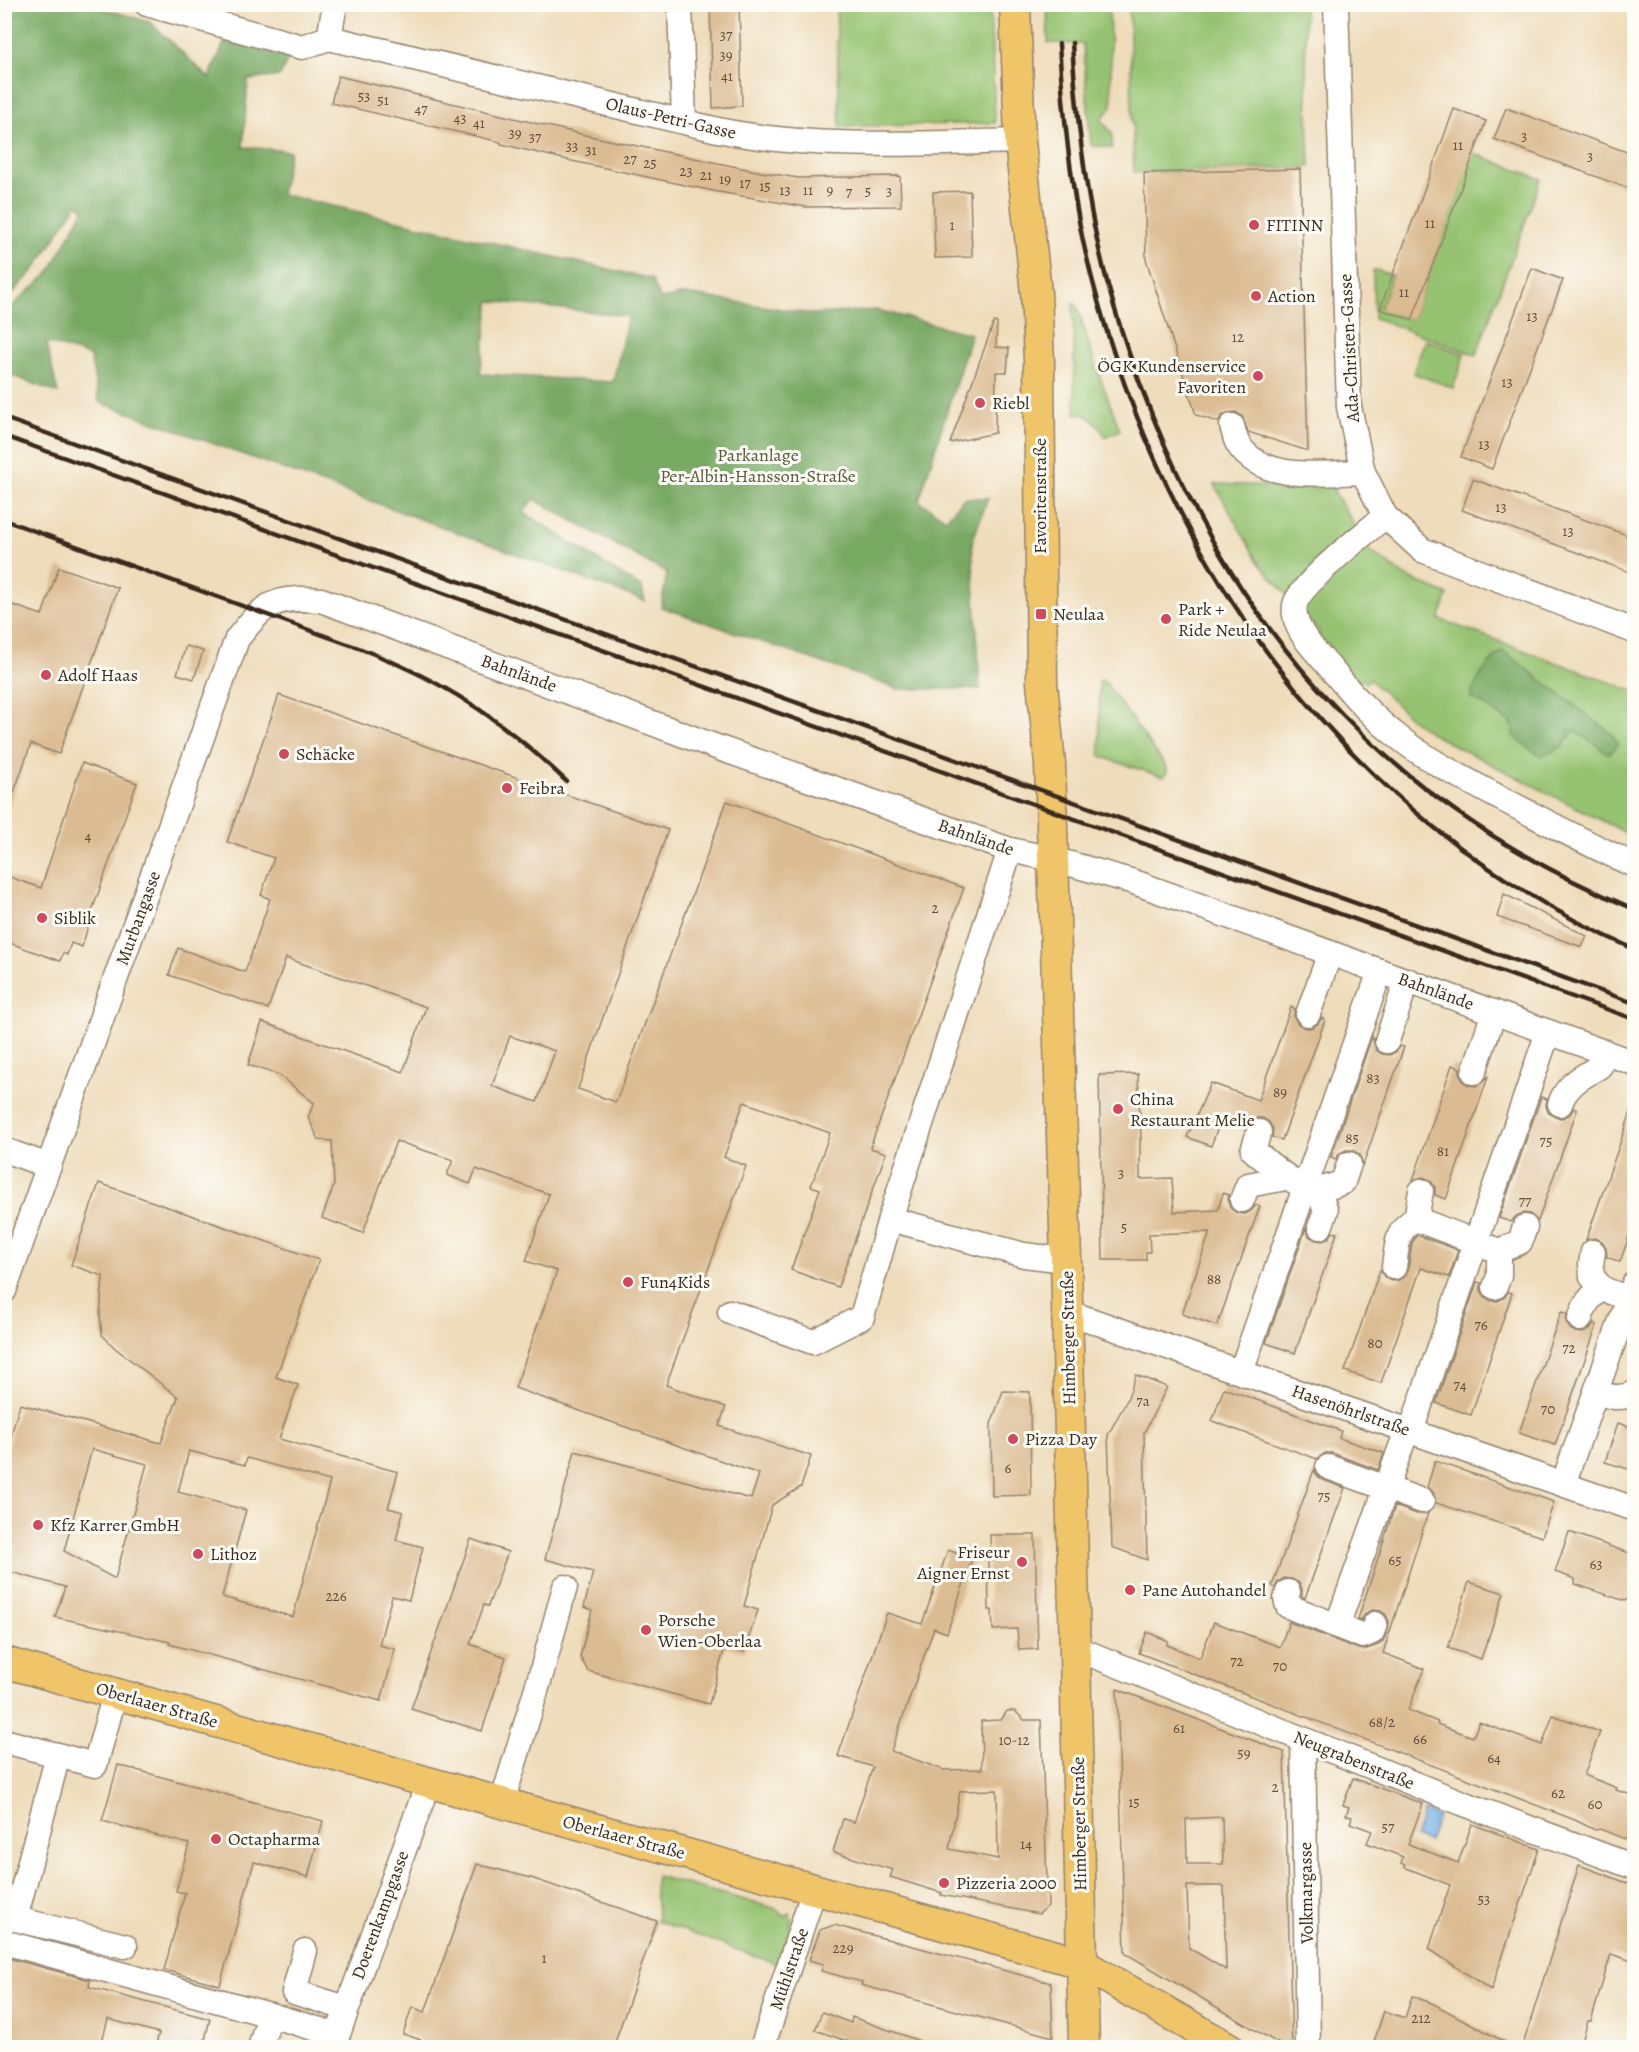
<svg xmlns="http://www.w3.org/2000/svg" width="1639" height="2052" viewBox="0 0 1639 2052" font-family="Alegreya,serif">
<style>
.green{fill:#96c371;stroke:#687648;stroke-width:1.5}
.forest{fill:#78a963;stroke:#5a6a40;stroke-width:1.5;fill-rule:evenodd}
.water{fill:#7cb3eb;stroke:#5c6e84;stroke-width:1.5}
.building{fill:#dbbb91;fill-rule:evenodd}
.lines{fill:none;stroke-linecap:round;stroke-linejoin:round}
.minor-casing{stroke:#94836c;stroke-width:27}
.major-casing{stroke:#94836c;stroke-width:33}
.minor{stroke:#fff;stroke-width:24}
.major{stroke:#f0c469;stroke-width:30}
.rail{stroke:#3b2a1e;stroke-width:4.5}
.poi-dot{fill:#d1495b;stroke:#fdfcf7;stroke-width:2}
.labels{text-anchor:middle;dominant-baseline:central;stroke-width:6;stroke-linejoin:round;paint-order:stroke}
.number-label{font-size:15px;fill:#634e3b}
.street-label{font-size:18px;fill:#3b2a1e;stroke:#fdfcf7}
.poi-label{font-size:18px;fill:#3b2a1e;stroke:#fdfcf7;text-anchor:start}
.park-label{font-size:18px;fill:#565837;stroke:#fdfcf7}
</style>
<rect width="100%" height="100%" fill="#fdfcf7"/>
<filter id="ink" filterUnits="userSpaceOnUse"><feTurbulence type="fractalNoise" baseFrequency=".0167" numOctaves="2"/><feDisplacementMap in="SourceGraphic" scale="12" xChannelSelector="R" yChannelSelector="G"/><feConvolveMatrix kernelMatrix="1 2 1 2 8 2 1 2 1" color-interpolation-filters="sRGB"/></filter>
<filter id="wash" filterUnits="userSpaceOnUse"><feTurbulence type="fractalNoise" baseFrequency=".008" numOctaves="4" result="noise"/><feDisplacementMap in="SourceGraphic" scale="24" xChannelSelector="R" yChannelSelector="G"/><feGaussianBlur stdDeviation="1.35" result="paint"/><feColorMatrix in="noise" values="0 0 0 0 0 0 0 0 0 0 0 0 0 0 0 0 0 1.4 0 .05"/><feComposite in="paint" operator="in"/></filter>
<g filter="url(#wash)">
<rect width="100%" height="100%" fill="#eedcba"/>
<g class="green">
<polygon points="836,5 990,5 995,123 840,127"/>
<polygon points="1047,5 1109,5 1112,106 1101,120 1112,133 1112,148 1091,145 1083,44 1048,43"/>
<polygon points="1129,5 1304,5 1310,167 1144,173 1134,172"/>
<polygon points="1473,153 1541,179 1476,355 1374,318 1373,271 1377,270 1392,275 1380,308 1412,320"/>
<path d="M1073 303H1075L1077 306 1094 361 1120 430 1105 437C1099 423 1090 414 1075 413Z"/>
<polygon points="1425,340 1465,354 1453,388 1413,373"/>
<polygon points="1214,484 1274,486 1330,484 1369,550 1405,576 1448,595 1439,619 1634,691 1634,837 1434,735 1415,722 1369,679 1366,683 1361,679 1356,683 1318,638 1319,631 1259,563"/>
<polygon points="1102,680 1106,683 1167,768 1167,773 1163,777 1102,757 1100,755 1099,681"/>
<path d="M656 1876 774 1908 784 1916 789 1913 792 1920 780 1965 657 1921C660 1905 652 1892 656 1876Z"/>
</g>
<g class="forest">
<path d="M5 4 91 5 150 22 209 78 225 41 289 57 280 76 248 80 243 147 290 151 281 194 651 279 661 299 686 294 812 314 877 310 971 334 919 501 946 519 964 498H988L972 542 980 689H898L661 607 667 573 534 499 523 512 642 588 645 601 99 402 90 356 46 342 58 393 5 373V312L49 273 84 209 77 204 35 269 5 301 4 48 15 15 5 11ZM490 301 628 316 613 382 480 374Z"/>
<path d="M1503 651 1612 734 1618 744 1609 754 1574 730C1563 748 1560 750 1540 756L1513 736 1512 724 1484 705 1470 697C1475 682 1489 660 1503 651Z"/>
</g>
<polygon class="water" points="1424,1811 1438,1816 1429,1842 1415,1837"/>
<g id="blocks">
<g class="building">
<polygon points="710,4 739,4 742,106 713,108"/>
<polygon points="338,76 585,135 756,171 798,178 900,176 901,206 806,207 713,191 572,161 501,144 501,142 331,103"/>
<polygon points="1506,108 1635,155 1635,191 1494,139"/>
<polygon points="1454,109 1486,121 1412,320 1380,309"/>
<polygon points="1300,169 1308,451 1248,432 1242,416 1236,412 1227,413 1222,416 1218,422 1196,415 1146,259 1144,173"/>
<polygon points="970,191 972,257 935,258 933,192"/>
<polygon points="1532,268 1563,280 1492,469 1461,457"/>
<polygon points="994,322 997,323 996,347 1009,348 1007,372 996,372 995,433 950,443"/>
<polygon points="1473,479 1635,538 1635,574 1462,510"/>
<polygon points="59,567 118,588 59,754 31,744 7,812 4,812 4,602 42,615"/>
<polygon points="186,646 203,651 194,679 177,674"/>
<path d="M279 695 668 830 578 1089 616 1102 727 801 964 888 870 1148 886 1153 838 1287 791 1270 820 1189 811 1186 830 1133 744 1102 724 1157 746 1166 666 1385 726 1407 719 1426 811 1456 801 1487 772 1505 744 1606 758 1610 744 1652 725 1647 709 1704 588 1671 580 1657 592 1610 584 1607 593 1572 545 1559 575 1451 751 1499 759 1474 515 1388 557 1271 526 1261 549 1194 476 1169 470 1184 447 1175 453 1160 396 1141 363 1233 322 1218 334 1185 332 1141 319 1140 308 1117 314 1103 279 1075 248 1065 262 1022 403 1072 426 1007 286 958 268 1009 169 975 178 948 245 972 270 899 261 895 274 858 227 842ZM510 1036 555 1051 537 1102 492 1086Z"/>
<polygon points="82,763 137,783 93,908 82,947 71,943 67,955 63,953 60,961 4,941 4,875 41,888"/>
<polygon points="1504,894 1587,936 1582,947 1497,917"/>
<polygon points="1291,1007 1295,1009 1294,1016 1297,1023 1304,1028 1311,1028 1318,1024 1322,1018 1325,1020 1282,1140 1272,1137 1273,1129 1269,1122 1263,1118 1257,1118 1250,1121 1246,1127 1221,1119 1211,1146 1187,1137 1211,1083 1258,1100"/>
<polygon points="1372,1036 1376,1050 1382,1054 1390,1055 1397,1051 1400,1046 1404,1047 1363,1165 1360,1155 1353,1150 1346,1150 1340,1153 1336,1159 1331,1157"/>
<polygon points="1452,1065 1460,1068 1460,1075 1464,1082 1469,1085 1477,1086 1488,1077 1446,1199 1435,1195 1435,1187 1430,1180 1423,1177 1413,1180"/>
<polygon points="1138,1074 1141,1139 1140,1139 1140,1179 1172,1178 1174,1212 1218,1210 1223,1193 1229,1195 1228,1201 1230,1208 1237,1213 1245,1214 1251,1211 1256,1205 1260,1206 1217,1326 1182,1314 1210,1232 1149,1234 1150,1252 1146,1252 1146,1260 1103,1260 1099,1075"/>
<polygon points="1541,1097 1547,1099 1546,1106 1548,1112 1555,1117 1562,1118 1569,1115 1574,1108 1577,1110 1538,1221 1530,1214 1523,1213 1516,1216 1511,1222 1499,1218"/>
<polygon points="1632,1109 1635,1110 1635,1219 1620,1262 1607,1257 1606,1248 1602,1241 1595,1238 1586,1240"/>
<path d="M99 1183 319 1260 276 1377 298 1385 279 1439 398 1472 388 1508 403 1512 396 1540 423 1547 409 1600 392 1596 379 1645 395 1649 381 1701 169 1644 170 1642 55 1617 65 1587 4 1570V1460L20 1404 161 1443 178 1397 115 1348 102 1335 100 1316 103 1276 71 1265ZM92 1449 147 1464 115 1579 64 1551ZM189 1451 245 1465 247 1458 330 1481 293 1617 222 1597 246 1510 178 1492Z"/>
<polygon points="1306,1228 1309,1236 1316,1240 1323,1241 1329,1238 1333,1232 1337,1233 1295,1353 1266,1343"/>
<polygon points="1417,1235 1458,1250 1449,1277 1421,1268 1381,1383 1345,1371 1380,1270 1385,1278 1392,1281 1399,1280 1405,1276 1408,1269 1412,1243"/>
<polygon points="1477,1282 1481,1283 1481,1289 1484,1296 1491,1301 1498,1301 1505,1297 1508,1292 1512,1293 1471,1415 1436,1403"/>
<polygon points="1561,1312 1567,1314 1566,1322 1570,1329 1575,1332 1583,1333 1590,1329 1594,1323 1597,1325 1555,1445 1519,1433"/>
<polygon points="1136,1375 1167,1387 1144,1433 1147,1560 1112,1547 1108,1435 1127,1400"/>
<polygon points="1224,1388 1341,1431 1339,1438 1384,1453 1378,1470 1332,1453 1325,1453 1317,1459 1212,1421"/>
<polygon points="1003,1391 1030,1392 1031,1495 992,1496 991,1424"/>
<polygon points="1618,1423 1635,1429 1635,1471 1605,1462"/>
<polygon points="1435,1461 1554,1502 1542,1537 1436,1503 1433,1492 1427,1487"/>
<polygon points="1314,1470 1318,1477 1323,1480 1345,1488 1305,1598 1302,1596 1302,1589 1299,1583 1292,1579 1284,1578 1278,1582 1275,1588 1272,1586"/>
<polygon points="1395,1506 1417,1514 1428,1513 1383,1653 1424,1669 1408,1710 1438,1722 1437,1724 1473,1737 1479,1722 1542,1745 1553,1715 1600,1732 1584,1775 1617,1788 1616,1790 1635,1796 1635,1843 1600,1829 1595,1830 1575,1820 1139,1653 1147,1632 1168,1641 1167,1645 1200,1658 1214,1622 1280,1647 1289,1622 1358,1649 1364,1650 1378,1645 1383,1641 1388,1629 1389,1622 1386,1615 1381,1611 1373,1610 1366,1613 1361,1620 1358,1619"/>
<polygon points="1569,1532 1635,1555 1635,1593 1625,1601 1575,1584 1575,1579 1555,1572"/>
<polygon points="990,1535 1035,1535 1038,1649 1019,1650 1017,1629 993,1630 992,1610 989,1610 988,1557 991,1557"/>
<polygon points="471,1539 508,1552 488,1606 484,1605 470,1644 506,1657 482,1731 411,1709"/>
<path d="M948 1550 972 1559 947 1633 934 1628 891 1751 944 1770 982 1769 981 1721 1001 1720 1007 1711H1015L1024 1720H1041L1048 1906 1039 1914 941 1895 942 1893 890 1877 893 1870 833 1852 843 1819 854 1822 873 1767 838 1756 887 1613 922 1624ZM997 1790 998 1859 949 1849 960 1791Z"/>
<polygon points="1469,1582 1504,1593 1481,1659 1448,1648"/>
<path d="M1117 1689 1284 1752 1292 2048H1286L1125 1953ZM1222 1817 1223 1864H1187L1186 1819ZM1187 1886H1224L1226 1970 1189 1948Z"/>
<polygon points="118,1765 323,1821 308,1877 254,1862 220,1985 164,1970 185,1893 176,1891 189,1844 102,1821"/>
<polygon points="1353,1778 1423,1804 1408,1844 1458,1863 1472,1824 1539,1849 1491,1990 1429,1949 1450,1885 1404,1867 1405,1865 1401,1863 1403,1857 1367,1843 1372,1831 1350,1823 1352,1817 1346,1815 1349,1807 1343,1805"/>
<polygon points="477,1864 531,1878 657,1921 613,2048 419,2048 421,2040 403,2034 412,2007 425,2012"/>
<polygon points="1579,1865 1635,1886 1635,1962 1611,1954 1591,2021 1588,2021 1580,2048 1522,2048"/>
<polygon points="834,1925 1051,1983 1053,2037 861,1985 862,1982 821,1971 823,1964 809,1960 820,1930"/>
<polygon points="4,1957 90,1980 89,1987 210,2019 203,2048 155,2048 159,2033 108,2019 100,2048 4,2048"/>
<polygon points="1412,1996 1434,2004 1516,2048 1372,2048 1384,2011 1405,2018"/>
<polygon points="822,2012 851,2023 852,2017 931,2045 930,2048 867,2048 815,2030"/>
</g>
</g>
</g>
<g filter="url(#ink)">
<use href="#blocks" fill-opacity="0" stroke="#94836c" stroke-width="1.5"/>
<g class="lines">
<defs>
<g id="minor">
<polyline points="147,4 302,47 329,38"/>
<polyline points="680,4 684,121"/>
<polyline points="1336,4 1349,407 1363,472 1385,516 1422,550 1634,631"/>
<path d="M329 38 718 130C815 150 921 143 1020 141"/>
<polyline points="329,38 335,4"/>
<path d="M1232 426C1234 432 1235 439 1238 444 1262 483 1325 473 1363 472"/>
<path d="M1385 516C1367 532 1299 584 1295 605 1291 627 1313 648 1326 663 1346 687 1367 712 1392 732 1424 759 1463 778 1500 798 1545 821 1589 845 1634 865"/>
<polyline points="1010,850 890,1219 1024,1255 1066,1260"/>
<polyline points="1308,1014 1330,953"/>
<polyline points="1387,1041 1407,980"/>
<polyline points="1474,1072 1494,1012"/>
<path d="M1560 1104C1567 1083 1583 1077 1600 1066L1605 1052"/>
<path d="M1259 1132 1253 1150C1268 1162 1299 1192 1320 1189 1328 1188 1336 1185 1343 1182L1349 1164"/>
<polyline points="4,1150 49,1166"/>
<polyline points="1318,1190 1326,1211 1320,1227"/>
<polyline points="1421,1191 1416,1219 1499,1251 1520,1242 1525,1227"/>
<polyline points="1242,1200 1248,1185 1286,1178"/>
<polyline points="1593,1252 1591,1264 1592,1277 1603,1289 1629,1299"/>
<path d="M1394 1267C1397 1247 1396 1228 1416 1219"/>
<polyline points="1495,1287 1499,1276 1499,1251"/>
<path d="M4 1291 237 639C265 603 274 596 321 600L722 749 1010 850 1053 859 1134 882 1634 1063"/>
<polyline points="730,1312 813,1342 862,1317 890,1219"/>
<polyline points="1067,1312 1634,1509"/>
<path d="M1580 1319C1585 1304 1589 1296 1603 1289"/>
<polyline points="1241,1372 1380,971"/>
<path d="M1596 1392C1610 1397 1620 1400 1634 1393"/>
<polyline points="1411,1431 1548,1032"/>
<polyline points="1328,1467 1422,1501"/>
<polyline points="1563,1484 1634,1284"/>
<polyline points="1288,1592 1286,1599 1288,1606 1337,1626"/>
<polyline points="1375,1624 1372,1632 1363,1636 1337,1626 1407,1430"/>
<polyline points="1075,1648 1462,1803 1634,1867"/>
<polyline points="1303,1739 1308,2048"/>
<polyline points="4,1741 95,1765 115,1694"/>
<polyline points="502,1803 542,1671 565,1587"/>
<polyline points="4,1916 125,1946"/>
<polyline points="15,1919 58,1755"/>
<polyline points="4,1942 270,2015"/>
<polyline points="305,1951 294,1992 346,2008"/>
<polyline points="260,2048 270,2015 337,2035"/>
<polyline points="333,2048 428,1783"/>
<polyline points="762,2048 814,1890"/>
</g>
<g id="major">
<polyline points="1015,4 1020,141 1036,293 1039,361 1042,682 1050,764 1066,1260 1084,2048"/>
<polyline points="4,1662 502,1803 1081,1963 1229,2048"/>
</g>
</defs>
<use href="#minor" class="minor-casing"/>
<use href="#major" class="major-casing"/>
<use href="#minor" class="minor"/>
<use href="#major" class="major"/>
<g class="rail">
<path d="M1072 43C1076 109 1083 175 1097 240 1110 301 1130 360 1153 417 1246 649 1404 813 1634 909"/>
<path d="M1059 44C1063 110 1069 176 1083 241 1151 548 1342 821 1634 949"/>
<polyline points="4,418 1634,1003"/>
<polyline points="4,436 1634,1019"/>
<path d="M4 520 356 647C443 680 499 717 566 781"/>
</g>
</g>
</g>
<g class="poi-dot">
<circle cx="1254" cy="225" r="6"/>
<circle cx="1256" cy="296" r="6"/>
<circle cx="1258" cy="376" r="6"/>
<circle cx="980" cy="403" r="6"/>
<rect x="1035" y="608" width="12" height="12" rx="3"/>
<circle cx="1166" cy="619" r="6"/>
<circle cx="46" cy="675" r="6"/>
<circle cx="284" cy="754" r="6"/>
<circle cx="507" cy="788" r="6"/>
<circle cx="42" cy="918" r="6"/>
<circle cx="1118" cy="1109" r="6"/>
<circle cx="628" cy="1282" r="6"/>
<circle cx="1013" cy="1439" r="6"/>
<circle cx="38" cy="1525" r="6"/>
<circle cx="198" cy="1554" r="6"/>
<circle cx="1022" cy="1562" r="6"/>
<circle cx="1130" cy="1590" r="6"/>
<circle cx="646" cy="1630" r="6"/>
<circle cx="216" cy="1839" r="6"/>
<circle cx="944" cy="1883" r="6"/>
</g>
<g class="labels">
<g class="number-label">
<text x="726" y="35">37</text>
<text x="726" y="55">39</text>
<text x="727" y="76">41</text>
<text x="364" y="96">53</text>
<text x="383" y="100">51</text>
<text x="421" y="109">47</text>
<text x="460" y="118">43</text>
<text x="479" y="123">41</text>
<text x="515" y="133">39</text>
<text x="1524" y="136">3</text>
<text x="535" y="137">37</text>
<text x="1458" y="145">11</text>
<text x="572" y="146">33</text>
<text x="591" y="150">31</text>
<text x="1590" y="156">3</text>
<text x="630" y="159">27</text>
<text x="650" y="163">25</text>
<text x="686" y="171">23</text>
<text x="706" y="175">21</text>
<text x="725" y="179">19</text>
<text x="745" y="183">17</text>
<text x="765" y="186">15</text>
<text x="785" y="190">13</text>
<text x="808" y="190">11</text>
<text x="830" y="190">9</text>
<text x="868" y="191">5</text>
<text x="889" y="191">3</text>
<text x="849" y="192">7</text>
<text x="1430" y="223">11</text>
<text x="952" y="225">1</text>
<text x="1404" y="292">11</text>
<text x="1532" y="316">13</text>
<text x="1238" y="337">12</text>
<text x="1507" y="382">13</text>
<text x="1484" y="444">13</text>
<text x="1501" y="507">13</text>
<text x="1568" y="531">13</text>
<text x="88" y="836">4</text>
<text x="935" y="908">2</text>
<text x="1373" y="1078">83</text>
<text x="1280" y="1092">89</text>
<text x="1352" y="1138">85</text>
<text x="1546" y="1141">75</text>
<text x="1443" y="1151">81</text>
<text x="1121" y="1173">3</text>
<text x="1525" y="1201">77</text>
<text x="1124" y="1227">5</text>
<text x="1214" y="1279">88</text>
<text x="1481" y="1325">76</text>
<text x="1375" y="1343">80</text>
<text x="1569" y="1348">72</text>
<text x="1460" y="1385">74</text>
<text x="1143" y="1401">7a</text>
<text x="1548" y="1409">70</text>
<text x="1008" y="1468">6</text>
<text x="1324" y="1496">75</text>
<text x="1395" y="1560">65</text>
<text x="1596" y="1564">63</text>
<text x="336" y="1596">226</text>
<text x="1237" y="1661">72</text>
<text x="1280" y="1666">70</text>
<text x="1382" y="1722">68/2</text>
<text x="1179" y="1728">61</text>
<text x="1420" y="1739">66</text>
<text x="1014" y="1740">10-12</text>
<text x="1244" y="1753">59</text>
<text x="1494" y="1758">64</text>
<text x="1275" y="1787">2</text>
<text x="1558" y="1793">62</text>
<text x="1134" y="1802">15</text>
<text x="1595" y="1804">60</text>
<text x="1388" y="1827">57</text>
<text x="1026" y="1844">14</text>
<text x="1484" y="1899">53</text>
<text x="843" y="1948">229</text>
<text x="544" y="1958">1</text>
<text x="1421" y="2018">212</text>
</g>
<g class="street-label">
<text transform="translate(671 118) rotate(13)">Olaus-Petri-Gasse</text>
<text transform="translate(1349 348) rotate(-93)">Ada-Christen-Gasse</text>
<text transform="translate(1040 496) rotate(-90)">Favoritenstraße</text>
<text transform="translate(519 673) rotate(20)">Bahnlände</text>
<text transform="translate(976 837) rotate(19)">Bahnlände</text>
<text transform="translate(138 918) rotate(-70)">Murbangasse</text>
<text transform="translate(1436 991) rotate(20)">Bahnlände</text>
<text transform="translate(1068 1338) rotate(-91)">Himberger Straße</text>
<text transform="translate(1351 1410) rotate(19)">Hasenöhrlstraße</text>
<text transform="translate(157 1705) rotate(16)">Oberlaaer Straße</text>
<text transform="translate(1354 1760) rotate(22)">Neugrabenstraße</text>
<text transform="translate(1079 1824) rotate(-91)">Himberger Straße</text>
<text transform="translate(624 1837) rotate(15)">Oberlaaer Straße</text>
<text transform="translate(1306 1893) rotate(-91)">Volkmargasse</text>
<text transform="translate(380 1915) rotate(-70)">Doerenkampgasse</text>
<text transform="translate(789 1969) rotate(-71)">Mühlstraße</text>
</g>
<g class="poi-label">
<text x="1266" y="225">FITINN</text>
<text x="1268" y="296">Action</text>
<text x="1246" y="366" text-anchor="end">ÖGK Kundenservice<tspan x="1246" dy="21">Favoriten</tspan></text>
<text x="992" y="403">Riebl</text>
<text x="1178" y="609">Park +<tspan x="1178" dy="21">Ride Neulaa</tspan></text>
<text x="1053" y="614">Neulaa</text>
<text x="58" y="675">Adolf Haas</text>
<text x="296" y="754">Schäcke</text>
<text x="519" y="788">Feibra</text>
<text x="54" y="918">Siblik</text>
<text x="1130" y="1099">China<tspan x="1130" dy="21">Restaurant Melie</tspan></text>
<text x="640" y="1282">Fun4Kids</text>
<text x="1025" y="1439">Pizza Day</text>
<text x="50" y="1525">Kfz Karrer GmbH</text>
<text x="1010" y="1552" text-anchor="end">Friseur<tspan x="1010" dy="21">Aigner Ernst</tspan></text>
<text x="210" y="1554">Lithoz</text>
<text x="1142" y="1590">Pane Autohandel</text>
<text x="658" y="1620">Porsche<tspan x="658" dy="21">Wien-Oberlaa</tspan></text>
<text x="228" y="1839">Octapharma</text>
<text x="956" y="1883">Pizzeria 2000</text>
</g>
<g class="park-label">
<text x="758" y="455">Parkanlage<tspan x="758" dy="21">Per-Albin-Hansson-Straße</tspan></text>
</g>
</g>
<rect width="1639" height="2052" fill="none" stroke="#fdfcf7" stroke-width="24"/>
</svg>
